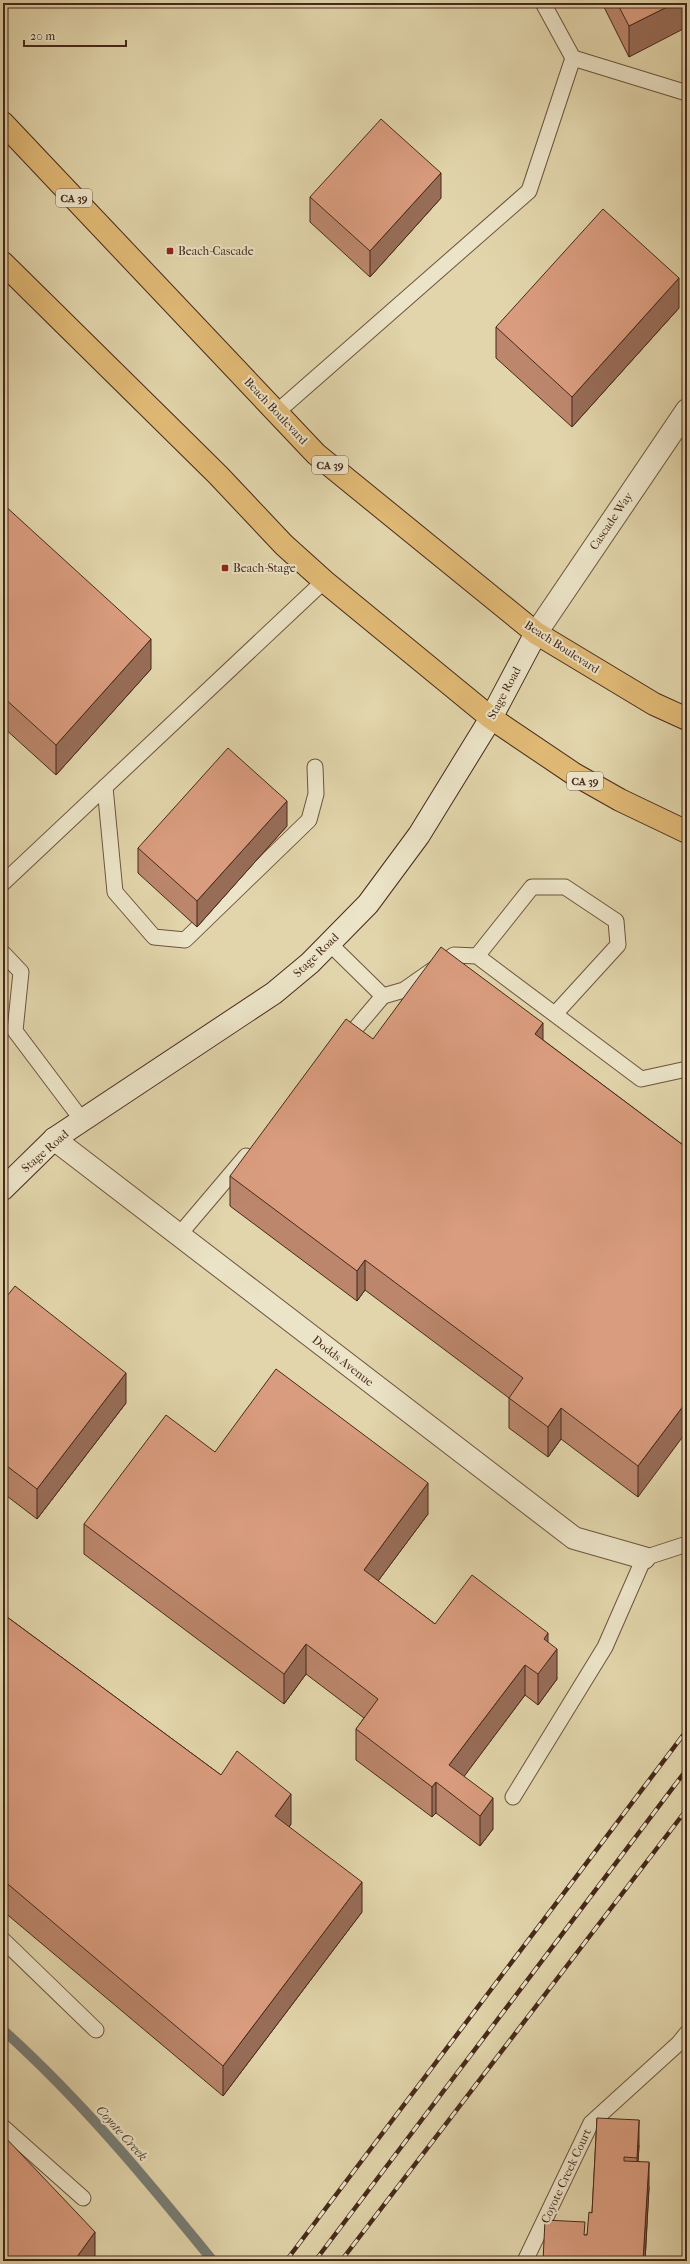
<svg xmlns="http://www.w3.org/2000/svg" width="690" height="2264" viewBox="0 0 690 2264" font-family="'IM FELL French Canon',serif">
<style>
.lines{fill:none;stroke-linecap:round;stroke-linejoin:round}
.stream{stroke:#787e76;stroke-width:10}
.service-casing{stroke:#6d543e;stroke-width:17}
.minor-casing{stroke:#6d543e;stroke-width:24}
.secondary-casing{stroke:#46291a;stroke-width:24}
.primary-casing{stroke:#46291a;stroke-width:24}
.service{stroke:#ece4c8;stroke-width:15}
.minor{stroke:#ece4c8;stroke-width:22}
.secondary{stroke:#ece4c8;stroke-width:22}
.primary{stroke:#e1ba76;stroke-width:22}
.rail-casing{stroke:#46291a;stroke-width:4.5}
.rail{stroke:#ece4c8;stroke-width:3;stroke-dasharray:9;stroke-linecap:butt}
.wall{fill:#bb866c;stroke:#46291a}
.shaded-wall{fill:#986d58;stroke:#46291a}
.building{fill:#d99c7e;stroke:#46291a}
.poi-dot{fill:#8f2418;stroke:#ece4c8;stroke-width:1.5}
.labels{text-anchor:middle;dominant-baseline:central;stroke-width:4;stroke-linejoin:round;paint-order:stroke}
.shield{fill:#ece4c8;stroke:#78614e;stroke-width:1}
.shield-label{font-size:11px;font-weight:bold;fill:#46291a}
.poi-label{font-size:12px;fill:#46291a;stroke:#ece4c8;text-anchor:start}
.street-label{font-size:12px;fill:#46291a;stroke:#ece4c8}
.water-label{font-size:13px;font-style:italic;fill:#574539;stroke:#ece4c8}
</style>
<rect width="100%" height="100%" fill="#e2d5ab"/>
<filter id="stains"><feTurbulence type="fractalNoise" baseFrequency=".005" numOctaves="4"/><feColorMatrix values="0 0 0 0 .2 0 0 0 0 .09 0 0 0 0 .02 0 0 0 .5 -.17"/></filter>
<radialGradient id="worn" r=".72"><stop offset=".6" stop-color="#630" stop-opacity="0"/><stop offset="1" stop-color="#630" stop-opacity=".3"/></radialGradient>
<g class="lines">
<path class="stream" d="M3 2030C81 2100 147 2180 213 2261"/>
<defs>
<g id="service">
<polyline points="543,3 573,58 687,93"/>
<polyline points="277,412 529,191 573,58"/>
<polyline points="105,787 115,892 154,937 185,940 309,820 316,794 315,767"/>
<polyline points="3,883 324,581"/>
<polyline points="329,943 383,996 404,990 454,955 477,956 641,1079 687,1069"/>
<polyline points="3,953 21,972 15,1031 82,1120"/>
<polyline points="477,956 532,887 565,887 616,921 618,945 555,1014"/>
<polyline points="344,1042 383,996"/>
<polyline points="179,1235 246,1156"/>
<polyline points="513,1797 605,1647 644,1558 687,1544"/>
<polyline points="3,1940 96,2030"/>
<polyline points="3,2127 83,2198"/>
<polyline points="525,2261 591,2123 679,2043 687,2033"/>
</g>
<g id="minor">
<polyline points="536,633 687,410"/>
<polyline points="54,1139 574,1538 644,1558"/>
</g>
<polyline id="secondary" points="3,1189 54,1139 274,993 310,963 368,904 419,835 491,718 536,633"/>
<g id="primary">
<polyline points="3,123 316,454 536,633 654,704 687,719"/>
<polyline points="3,263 218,475 284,545 324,581 491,718 574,774 620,800 687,832"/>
</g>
</defs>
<use href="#service" class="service-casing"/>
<use href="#minor" class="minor-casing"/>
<use href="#secondary" class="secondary-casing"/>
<use href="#primary" class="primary-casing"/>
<use href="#service" class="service"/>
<use href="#minor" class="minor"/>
<use href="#secondary" class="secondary"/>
<use href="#primary" class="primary"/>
<defs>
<g id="rail">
<polyline points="286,2261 687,1730"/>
<polyline points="315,2261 687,1769"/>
<polyline points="341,2261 687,1809"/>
</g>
</defs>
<use href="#rail" class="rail-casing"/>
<use href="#rail" class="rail"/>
</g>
<g class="wall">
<polygon points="602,3 687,3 629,57"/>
<polygon points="310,197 441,198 370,277 310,222"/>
<polygon points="679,308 572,427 496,358 496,327"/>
<polygon points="3,504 151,669 56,775 3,727"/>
<polygon points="287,826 197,927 138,873 138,848"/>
<polygon points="373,1039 543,1040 683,1145 638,1497 561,1439 548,1457 509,1428 509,1398 365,1290 357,1301 230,1206 230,1176"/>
<polygon points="3,1301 126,1403 37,1519 3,1493"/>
<polygon points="215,1452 428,1514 378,1581 435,1624 548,1642 557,1679 538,1705 525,1695 464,1776 493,1829 480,1846 436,1813 432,1817 356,1760 356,1729 364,1718 306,1674 284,1704 84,1554 84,1524"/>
<polygon points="3,1614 221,1775 291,1824 289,1827 362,1912 223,2096 3,1911"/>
<polygon points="597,2118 639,2145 638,2161 649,2187 645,2261 585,2235 587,2235 592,2213"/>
</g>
<g class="shaded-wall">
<polygon points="675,3 687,3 687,27 629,57 629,26"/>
<polygon points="441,173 441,198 370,277 370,251"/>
<polygon points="679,278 679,308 572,427 572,397"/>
<polygon points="151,639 151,669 56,775 56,745"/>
<polygon points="287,801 287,826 197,927 197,901"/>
<polygon points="543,1023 543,1054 535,1034"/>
<polygon points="365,1260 365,1290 357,1301 357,1271"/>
<polygon points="126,1373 126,1403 37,1519 37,1489"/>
<polygon points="687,1401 687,1431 638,1497 638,1466"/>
<polygon points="561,1408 561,1439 548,1457 548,1427"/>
<polygon points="428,1483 428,1514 364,1600 364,1570"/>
<polygon points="548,1633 548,1661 557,1649 557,1679 538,1705 538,1674 544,1639"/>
<polygon points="306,1644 306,1674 284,1704 284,1674"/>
<polygon points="525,1665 525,1695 451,1794 449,1765"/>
<polygon points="436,1782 436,1813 432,1817 432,1787"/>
<polygon points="291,1794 291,1824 275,1846 275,1816"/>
<polygon points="493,1798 493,1829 480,1846 480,1816"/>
<polygon points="362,1882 362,1912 223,2096 223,2066"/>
<polygon points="639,2120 639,2145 637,2183 637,2158"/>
<polygon points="649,2162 649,2187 645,2261 643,2261"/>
<polygon points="95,2232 95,2261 74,2261"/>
</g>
<g class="building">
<polygon points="617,3 675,3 629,26"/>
<polygon points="381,119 441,173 370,251 310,197"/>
<polygon points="603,209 679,278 572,397 496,327"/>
<polygon points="3,504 151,639 56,745 3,697"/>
<polygon points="228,748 287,801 197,901 138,848"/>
<polygon points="441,947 543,1023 535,1034 683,1145 687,1140 687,1401 638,1466 561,1408 548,1427 509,1398 523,1378 365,1260 357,1271 230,1176 346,1019 373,1039"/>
<polygon points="15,1286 126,1373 37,1489 3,1463 3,1301"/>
<polygon points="276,1369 428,1483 364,1570 435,1624 472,1575 548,1633 544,1639 557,1649 538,1674 525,1665 449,1765 493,1798 480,1816 436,1782 432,1787 356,1729 378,1699 306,1644 284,1674 84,1524 166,1415 215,1452"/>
<polygon points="3,1614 221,1775 237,1751 291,1794 275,1816 362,1882 223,2066 3,1880"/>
<polygon points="597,2118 639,2120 637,2158 624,2157 624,2161 649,2162 643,2261 543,2261 545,2220 585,2222 584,2235 587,2235 589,2212 592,2213"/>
<polygon points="3,2135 95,2232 74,2261 3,2261"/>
</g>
<g class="poi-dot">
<rect x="166" y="247" width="8" height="8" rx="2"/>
<rect x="221" y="564" width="8" height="8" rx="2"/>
</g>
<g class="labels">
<g class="shield">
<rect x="56" y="189" width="36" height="18" rx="3"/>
<rect x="312" y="456" width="36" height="18" rx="3"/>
<rect x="567" y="772" width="36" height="18" rx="3"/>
</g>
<g class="shield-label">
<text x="74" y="198">CA 39</text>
<text x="330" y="465">CA 39</text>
<text x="585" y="781">CA 39</text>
</g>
<g class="poi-label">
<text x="178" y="251">Beach-Cascade</text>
<text x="233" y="568">Beach-Stage</text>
</g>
<g class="street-label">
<text transform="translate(276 411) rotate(47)">Beach Boulevard</text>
<text transform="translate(611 521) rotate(-56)">Cascade Way</text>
<text transform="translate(562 647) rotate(33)">Beach Boulevard</text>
<text transform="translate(504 693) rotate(-62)">Stage Road</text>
<text transform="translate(316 955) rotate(-44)">Stage Road</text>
<text transform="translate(45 1151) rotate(-41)">Stage Road</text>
<text transform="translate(343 1361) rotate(38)">Dodds Avenue</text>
<text transform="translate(566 2176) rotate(-65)">Coyote Creek Court</text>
</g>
<g class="water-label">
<text transform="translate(122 2133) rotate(48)">Coyote Creek</text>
</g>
</g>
<rect width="690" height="2264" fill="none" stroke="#e2d5ab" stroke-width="16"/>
<rect x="4" y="4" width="682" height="2256" fill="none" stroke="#46291a" stroke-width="2"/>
<rect x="8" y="8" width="674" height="2248" fill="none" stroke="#46291a"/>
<path d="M24 40v6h102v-6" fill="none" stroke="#46291a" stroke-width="2"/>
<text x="30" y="40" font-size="12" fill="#46291a" stroke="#ece4c8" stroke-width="3" paint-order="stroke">20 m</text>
<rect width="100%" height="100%" filter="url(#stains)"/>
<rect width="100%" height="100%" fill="url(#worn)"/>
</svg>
